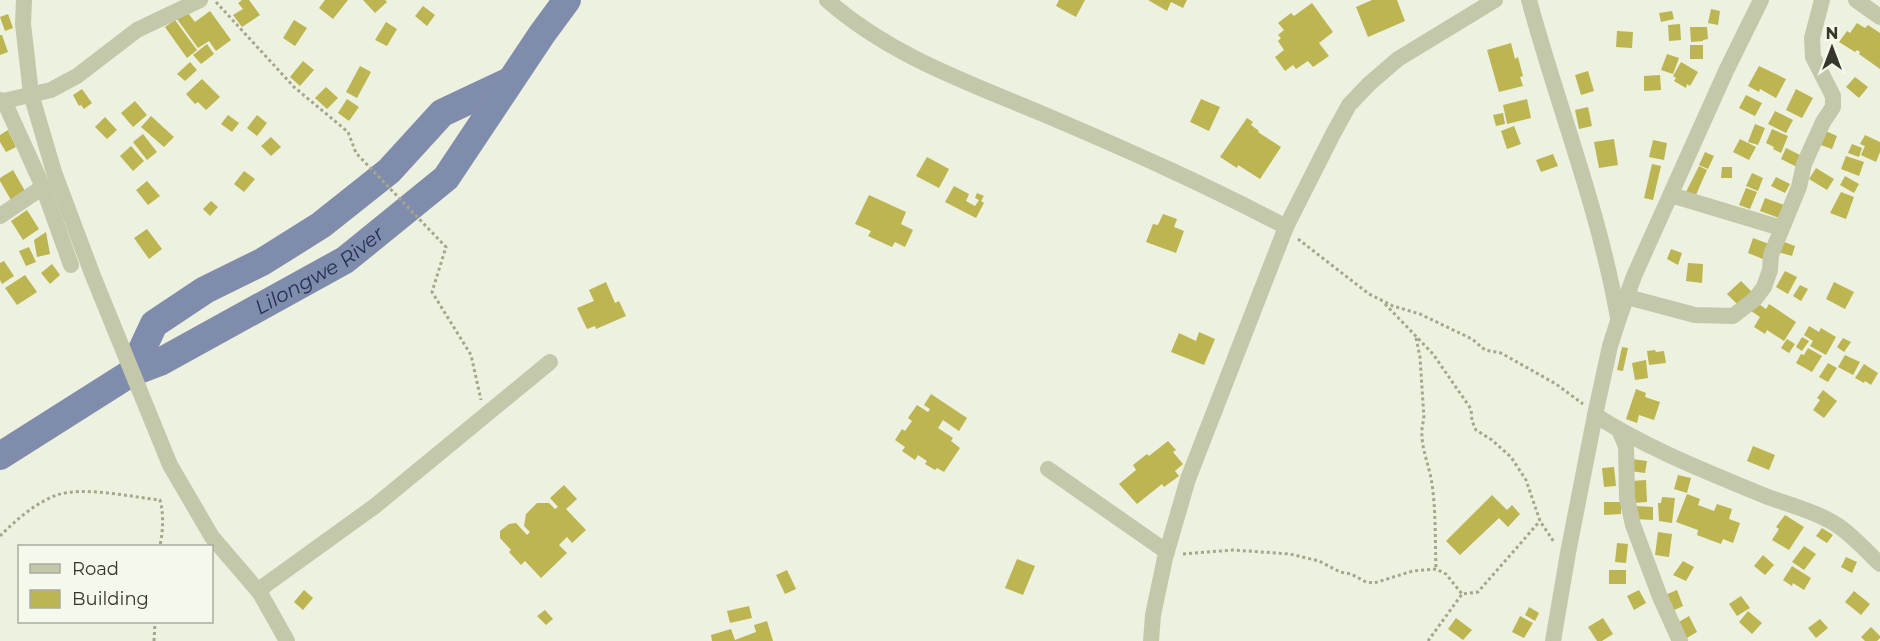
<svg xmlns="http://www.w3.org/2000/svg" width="1880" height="641" viewBox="0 0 1880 641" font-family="Montserrat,sans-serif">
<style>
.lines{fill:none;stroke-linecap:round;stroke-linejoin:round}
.river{stroke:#808cab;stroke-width:28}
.building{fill:#bcb551}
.path{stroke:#a4a78b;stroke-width:3;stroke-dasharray:3 3;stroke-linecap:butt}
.street{stroke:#c4c8ab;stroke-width:16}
.labels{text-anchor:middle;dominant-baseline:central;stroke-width:5;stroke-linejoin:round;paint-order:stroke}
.water-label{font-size:20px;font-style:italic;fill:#232f55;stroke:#f5f9eb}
</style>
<rect width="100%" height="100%" fill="#edf1df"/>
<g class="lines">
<g class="river">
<polyline points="131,373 154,324 205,290 262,262 321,225 389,171 442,113 510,81"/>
<path id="s1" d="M0 456 131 373 160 362 345 260 446 178 542 34 567 0"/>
</g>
</g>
<g class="building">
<polygon points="242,0 249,0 260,15 242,27 233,15 243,9 238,3"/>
<polygon points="325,0 348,0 333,19 319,8"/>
<polygon points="363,0 385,0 387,2 375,13"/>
<polygon points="1059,0 1085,0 1076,17 1056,6"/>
<polygon points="1148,0 1187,0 1183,8 1171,2 1167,11"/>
<polygon points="1372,0 1397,0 1405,21 1368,37 1356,7"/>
<polygon points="1312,3 1333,32 1319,43 1329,56 1313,67 1308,61 1296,69 1293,65 1285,71 1275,57 1284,50 1278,41 1281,38 1278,35 1284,30 1278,23 1291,13 1294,16"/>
<polygon points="423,6 435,15 427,26 415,16"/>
<polygon points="1711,9 1720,11 1718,25 1708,23"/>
<polygon points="210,11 231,40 216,51 209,41 198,48 177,19 187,12 195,22"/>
<polygon points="1672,11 1674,19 1661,22 1659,13"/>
<polygon points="8,14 13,28 5,31 0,17"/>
<polygon points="175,20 197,50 187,58 165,27"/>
<polygon points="294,20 307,28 295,46 283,38"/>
<polygon points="386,22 397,29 387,46 375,40"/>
<polygon points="1857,23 1865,28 1868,25 1880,33 1880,69 1859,54 1860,52 1857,50 1855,52 1839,42 1847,31 1850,33"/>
<polygon points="1680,24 1681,40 1669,41 1668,25"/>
<polygon points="1690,27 1707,27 1708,39 1703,40 1703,41 1691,42"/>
<polygon points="1617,31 1633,32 1632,48 1616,47"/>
<polygon points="0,35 2,35 8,52 0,55"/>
<polygon points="1511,43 1515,59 1518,57 1523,76 1520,77 1523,86 1499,92 1487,50"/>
<polygon points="207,44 214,54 201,64 193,55"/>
<rect x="1690" y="45" width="13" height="14"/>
<polygon points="1667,54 1679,58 1673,74 1661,70"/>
<polygon points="303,61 314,70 300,86 290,77"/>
<polygon points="190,62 197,70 185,81 177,74"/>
<polygon points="1681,62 1698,72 1690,86 1687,84 1686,88 1674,81 1676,78 1673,76"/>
<polygon points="360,66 371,72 357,98 346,92"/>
<polygon points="1759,66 1786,79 1776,98 1760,89 1759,92 1748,86"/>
<polygon points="1588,71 1594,91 1581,95 1575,75"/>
<polygon points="1660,75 1661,90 1644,91 1644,76"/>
<polygon points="1855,77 1868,87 1859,98 1846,87"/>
<polygon points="202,79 220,97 206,110 198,102 195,104 186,94"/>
<polygon points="326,87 338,98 327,109 315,98"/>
<polygon points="82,89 92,103 84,109 81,105 79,106 73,95"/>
<polygon points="1796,89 1813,98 1802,118 1786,110"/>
<polygon points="1746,95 1762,103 1755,116 1739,108"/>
<polygon points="347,99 359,107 349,121 338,113"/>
<polygon points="1201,99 1220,107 1209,131 1190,122"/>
<polygon points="1527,99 1531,118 1507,124 1503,105"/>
<polygon points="135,101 147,115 133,127 121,113"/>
<polygon points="1588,107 1592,126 1579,129 1575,110"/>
<polygon points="1775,111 1793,120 1786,133 1768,124"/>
<polygon points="1503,113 1505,124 1496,126 1493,115"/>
<polygon points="228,115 239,123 232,132 221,124"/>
<polygon points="257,115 267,123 257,136 247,128"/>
<polygon points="151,116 174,137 164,147 141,127"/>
<polygon points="105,117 117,130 107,139 95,127"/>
<polygon points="1247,118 1253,122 1251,125 1259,131 1258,132 1281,147 1260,179 1238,165 1237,168 1220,157"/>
<polygon points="1755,124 1765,128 1758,145 1748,142"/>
<polygon points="1514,126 1521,144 1507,149 1501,131"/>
<polygon points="1772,129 1788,136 1781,153 1773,149 1774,147 1766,143"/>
<polygon points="1821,129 1837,136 1832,149 1815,143"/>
<polygon points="8,130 16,147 6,152 0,142 0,135"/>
<polygon points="143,134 157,152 147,160 133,142"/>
<polygon points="1865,135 1880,142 1880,152 1876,162 1861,155 1865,146 1860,144"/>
<polygon points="271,137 281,147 271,156 261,146"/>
<polygon points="1614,139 1618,165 1599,168 1594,142"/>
<polygon points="1740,139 1756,147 1749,160 1733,152"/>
<polygon points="1653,140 1667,143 1664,160 1649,157"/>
<polygon points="1852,144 1862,148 1859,157 1848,153"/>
<polygon points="131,146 144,161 133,171 120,156"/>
<polygon points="1786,148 1802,156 1797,167 1781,159"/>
<polygon points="1705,152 1714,156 1708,169 1699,165"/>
<polygon points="1553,154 1558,166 1541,172 1536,160"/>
<polygon points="1846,156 1864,162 1859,176 1841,169"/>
<polygon points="927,157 949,169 939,188 916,176"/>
<polygon points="1652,164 1661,166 1653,200 1644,198"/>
<polygon points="1699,166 1707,170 1695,197 1686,192"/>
<polygon points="1722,167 1732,167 1732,178 1721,178"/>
<polygon points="1816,168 1834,179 1827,190 1809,179"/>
<polygon points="13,170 25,191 11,200 0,181 0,178"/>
<polygon points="244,171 255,179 244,192 234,184"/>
<polygon points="1752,173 1763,178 1758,191 1746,186"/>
<polygon points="1845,176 1859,184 1854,193 1840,185"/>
<polygon points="1776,177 1790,184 1785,193 1771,186"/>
<polygon points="147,181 160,196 148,205 136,190"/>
<polygon points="954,186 969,194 966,201 975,206 979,200 975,198 977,193 984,196 981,201 984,203 976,218 945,202"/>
<polygon points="1746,188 1757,192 1750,209 1739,205"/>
<polygon points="1841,192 1854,197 1846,219 1830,213"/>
<polygon points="869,195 906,212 901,224 913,230 905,247 895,242 892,247 868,236 871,231 855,224"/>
<polygon points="1765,198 1784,205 1779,218 1760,211"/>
<polygon points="211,201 218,207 210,216 203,209"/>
<polygon points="27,210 39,229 23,240 11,221"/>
<polygon points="1163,214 1177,219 1174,227 1184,231 1176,253 1146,242 1153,224 1158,225"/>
<polygon points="147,229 162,249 149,259 134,238"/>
<polygon points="46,232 50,254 37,257 34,240"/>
<polygon points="1753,238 1769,244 1763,259 1748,253"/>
<polygon points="1779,240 1795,246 1792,256 1775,251"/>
<polygon points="29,247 36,262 26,266 19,251"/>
<polygon points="1671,249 1682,253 1678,265 1667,259"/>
<polygon points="4,261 14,276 2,284 0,280 0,263"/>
<polygon points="1688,263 1703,264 1702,283 1686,281"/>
<polygon points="52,264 60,275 50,284 41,273"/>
<polygon points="1785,271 1797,277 1788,294 1776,287"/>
<polygon points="25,275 37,292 17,305 5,288"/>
<polygon points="1741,281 1754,294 1740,307 1727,294"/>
<polygon points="606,282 615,303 619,301 626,316 596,329 595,326 587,329 577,308 594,301 589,290"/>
<polygon points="1834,282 1854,292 1845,309 1826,299"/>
<polygon points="1800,285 1808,289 1801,301 1793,296"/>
<polygon points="1756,302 1766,309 1769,304 1796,322 1784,341 1767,330 1765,334 1754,327 1760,317 1751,311"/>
<polygon points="1809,326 1819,332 1821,328 1836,337 1826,355 1810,346 1813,341 1804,335"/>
<polygon points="1199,332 1215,339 1204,365 1171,352 1179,333 1196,341"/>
<polygon points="1802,337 1809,341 1802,351 1796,347"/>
<polygon points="1843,338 1851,342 1844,352 1837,347"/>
<polygon points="1787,339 1795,344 1789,353 1781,348"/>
<polygon points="1622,347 1628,348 1623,371 1617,370"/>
<polygon points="1808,348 1822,356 1812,372 1796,363 1801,354 1804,355"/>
<polygon points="1655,350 1656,352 1664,351 1666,363 1649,365 1647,351"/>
<polygon points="1845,355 1860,362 1853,375 1838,367"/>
<polygon points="1646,360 1648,378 1635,380 1632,363"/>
<polygon points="1828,363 1837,368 1828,382 1819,377"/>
<polygon points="1864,364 1878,373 1871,385 1865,381 1864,383 1855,378"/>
<polygon points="1636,389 1646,393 1645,397 1660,402 1654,420 1639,415 1637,423 1626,419"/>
<polygon points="1823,390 1837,401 1824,418 1813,410 1820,400 1817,398"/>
<polygon points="931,394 967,418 959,431 943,420 938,428 953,438 951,441 960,448 944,472 937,468 935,470 925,464 927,461 918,455 915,460 902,451 905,447 895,440 902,429 905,431 912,421 908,418 917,405 928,412 930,409 924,405"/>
<polygon points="1168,441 1176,450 1173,452 1183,464 1175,471 1179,476 1164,487 1162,484 1137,504 1119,484 1136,470 1133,465 1147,454 1149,456"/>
<polygon points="1753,446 1775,455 1769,470 1747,461"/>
<polygon points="1632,459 1647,461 1645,473 1630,471"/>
<polygon points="1614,467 1616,486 1604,487 1602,468"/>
<polygon points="1678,475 1691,478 1687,493 1674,489"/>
<polygon points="1646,480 1647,502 1634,503 1632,481"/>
<polygon points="564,485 577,499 566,509 586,530 572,543 567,537 559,545 567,553 541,578 525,561 521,565 509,552 511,550 500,538 500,531 509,524 516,523 527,535 530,532 524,526 526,514 537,503 549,503 555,509 558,507 550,498"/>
<polygon points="1687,494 1700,499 1698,505 1714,511 1717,504 1732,509 1729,519 1740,523 1733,543 1723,539 1721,544 1697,535 1698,530 1676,522"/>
<polygon points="1492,495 1507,510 1512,505 1520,514 1508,527 1499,518 1460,555 1446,541"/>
<polygon points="1662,497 1675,498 1672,523 1659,521 1658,503 1661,503"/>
<polygon points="1604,502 1621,502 1621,514 1604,515"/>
<polygon points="1636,506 1653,507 1653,520 1635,519"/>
<polygon points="1785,515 1804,527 1789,550 1772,540 1779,529 1776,527"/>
<polygon points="1822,528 1833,535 1827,543 1816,536"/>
<polygon points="1658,532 1672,534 1669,557 1655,555"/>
<polygon points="1617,543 1628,544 1626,563 1615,562"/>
<polygon points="1804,546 1816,554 1804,570 1792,562"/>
<polygon points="1763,555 1774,565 1765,575 1754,566"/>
<polygon points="1846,557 1857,562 1852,573 1841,567"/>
<polygon points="1017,559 1035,566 1023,595 1005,588"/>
<polygon points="1683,561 1694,567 1686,581 1673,575"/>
<polygon points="1792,566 1811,578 1804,590 1793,583 1792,586 1783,580"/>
<polygon points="787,570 796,589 785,594 776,575"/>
<rect x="1609" y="570" width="17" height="14"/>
<polygon points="304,590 313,598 303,610 294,602"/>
<polygon points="1639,590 1646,603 1634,610 1627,596"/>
<polygon points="1677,590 1683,606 1672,611 1665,595"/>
<polygon points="1854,591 1870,604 1861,615 1845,602"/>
<polygon points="1741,596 1750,608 1737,616 1729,604"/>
<polygon points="749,606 752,618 730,623 727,611"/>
<polygon points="1529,607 1539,613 1535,621 1525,615"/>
<polygon points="545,610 553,619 546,625 537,616"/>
<polygon points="1748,611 1762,623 1752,634 1739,622"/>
<polygon points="1520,616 1533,623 1524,638 1512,632"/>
<polygon points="1689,616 1697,632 1685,639 1677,623"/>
<polygon points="1456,618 1472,630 1463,640 1448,629"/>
<polygon points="1603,618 1613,634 1602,641 1597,641 1588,627"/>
<polygon points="1820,619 1828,628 1816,638 1808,628"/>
<polygon points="767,621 773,641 712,641 711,635 731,629 735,640 756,632 754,625"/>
<polygon points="1871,627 1880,636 1880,638 1877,641 1865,641 1861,637"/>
</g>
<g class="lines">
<g class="path">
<polyline points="216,2 294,87 348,132 356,153 446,247 432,292 471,355 481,400"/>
<polyline points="1298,239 1369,294 1393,306 1420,314 1472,339 1485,350 1501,353 1556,384 1583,404"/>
<polyline points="1385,304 1433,354 1471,409 1472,421 1476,430 1492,440 1511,457 1526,480 1540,521 1554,542"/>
<path d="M1416 338 1420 357 1424 419C1417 441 1429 462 1432 484 1436 512 1435 541 1436 569"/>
<path d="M0 536C16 520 35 503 57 495 83 486 132 497 160 500 164 516 163 530 160 546"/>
<polyline points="1183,554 1233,550 1290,554 1319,561 1340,572 1351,574 1366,582 1374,583 1413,571 1436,569 1446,574 1462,594"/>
<polyline points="154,641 155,622"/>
<polyline points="1428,641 1462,594 1478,592 1540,521"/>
</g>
<g class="street">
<polyline points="24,0 23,24 31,94 54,172 93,276 170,465 212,537 260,593"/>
<path d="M827 0C889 55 967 82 1043 114 1125 149 1207 185 1286 227"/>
<path d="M1529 0C1558 107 1599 209 1618 318"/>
<polyline points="1856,0 1880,17"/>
<polyline points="0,100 4,101 51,90 77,76 137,30 200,0"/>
<polyline points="4,101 43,187 71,265"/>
<polyline points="1671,195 1781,228"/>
<polyline points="0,216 43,187"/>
<polyline points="1627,297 1695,315 1733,316 1755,299 1764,287 1770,270 1771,255 1799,187 1804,164 1823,122 1833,107 1833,96 1813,57 1812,38 1822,0"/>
<path d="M1595 415C1648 449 1710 473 1768 497 1790 505 1812 510 1832 522 1850 532 1865 550 1880 564"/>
<polyline points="1619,430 1626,446 1627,498 1633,525 1660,597 1680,641"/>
<polyline points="1048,469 1167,552"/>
<polyline points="287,641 260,593 264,586 375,506 550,362"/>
<polyline points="1151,641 1153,615 1165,558 1188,479 1286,227 1333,134 1349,105 1369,84 1398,59 1495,0"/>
<polyline points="1553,641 1568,553 1595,415 1610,346 1619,318 1634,276 1726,71 1761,0"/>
</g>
</g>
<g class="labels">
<g class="water-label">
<text stroke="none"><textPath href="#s1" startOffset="370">Lilongwe River</textPath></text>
</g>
</g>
<rect x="18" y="545" width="195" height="78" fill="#f5f9eb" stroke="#a9ab9e" stroke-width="1.5"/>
<rect x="30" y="564" width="30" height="9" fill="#c4c8ab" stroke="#a9ab9e" stroke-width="1.5"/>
<text x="72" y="575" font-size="18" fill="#36362a">Road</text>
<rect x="30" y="590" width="30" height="18" fill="#bcb551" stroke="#a9ab9e" stroke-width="1.5"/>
<text x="72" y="605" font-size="18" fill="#36362a">Building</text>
<g transform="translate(1832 48)" stroke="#f5f9eb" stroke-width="4.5" paint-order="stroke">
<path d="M0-4.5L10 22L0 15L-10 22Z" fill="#36362a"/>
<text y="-9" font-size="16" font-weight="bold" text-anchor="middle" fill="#36362a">N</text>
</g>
</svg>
